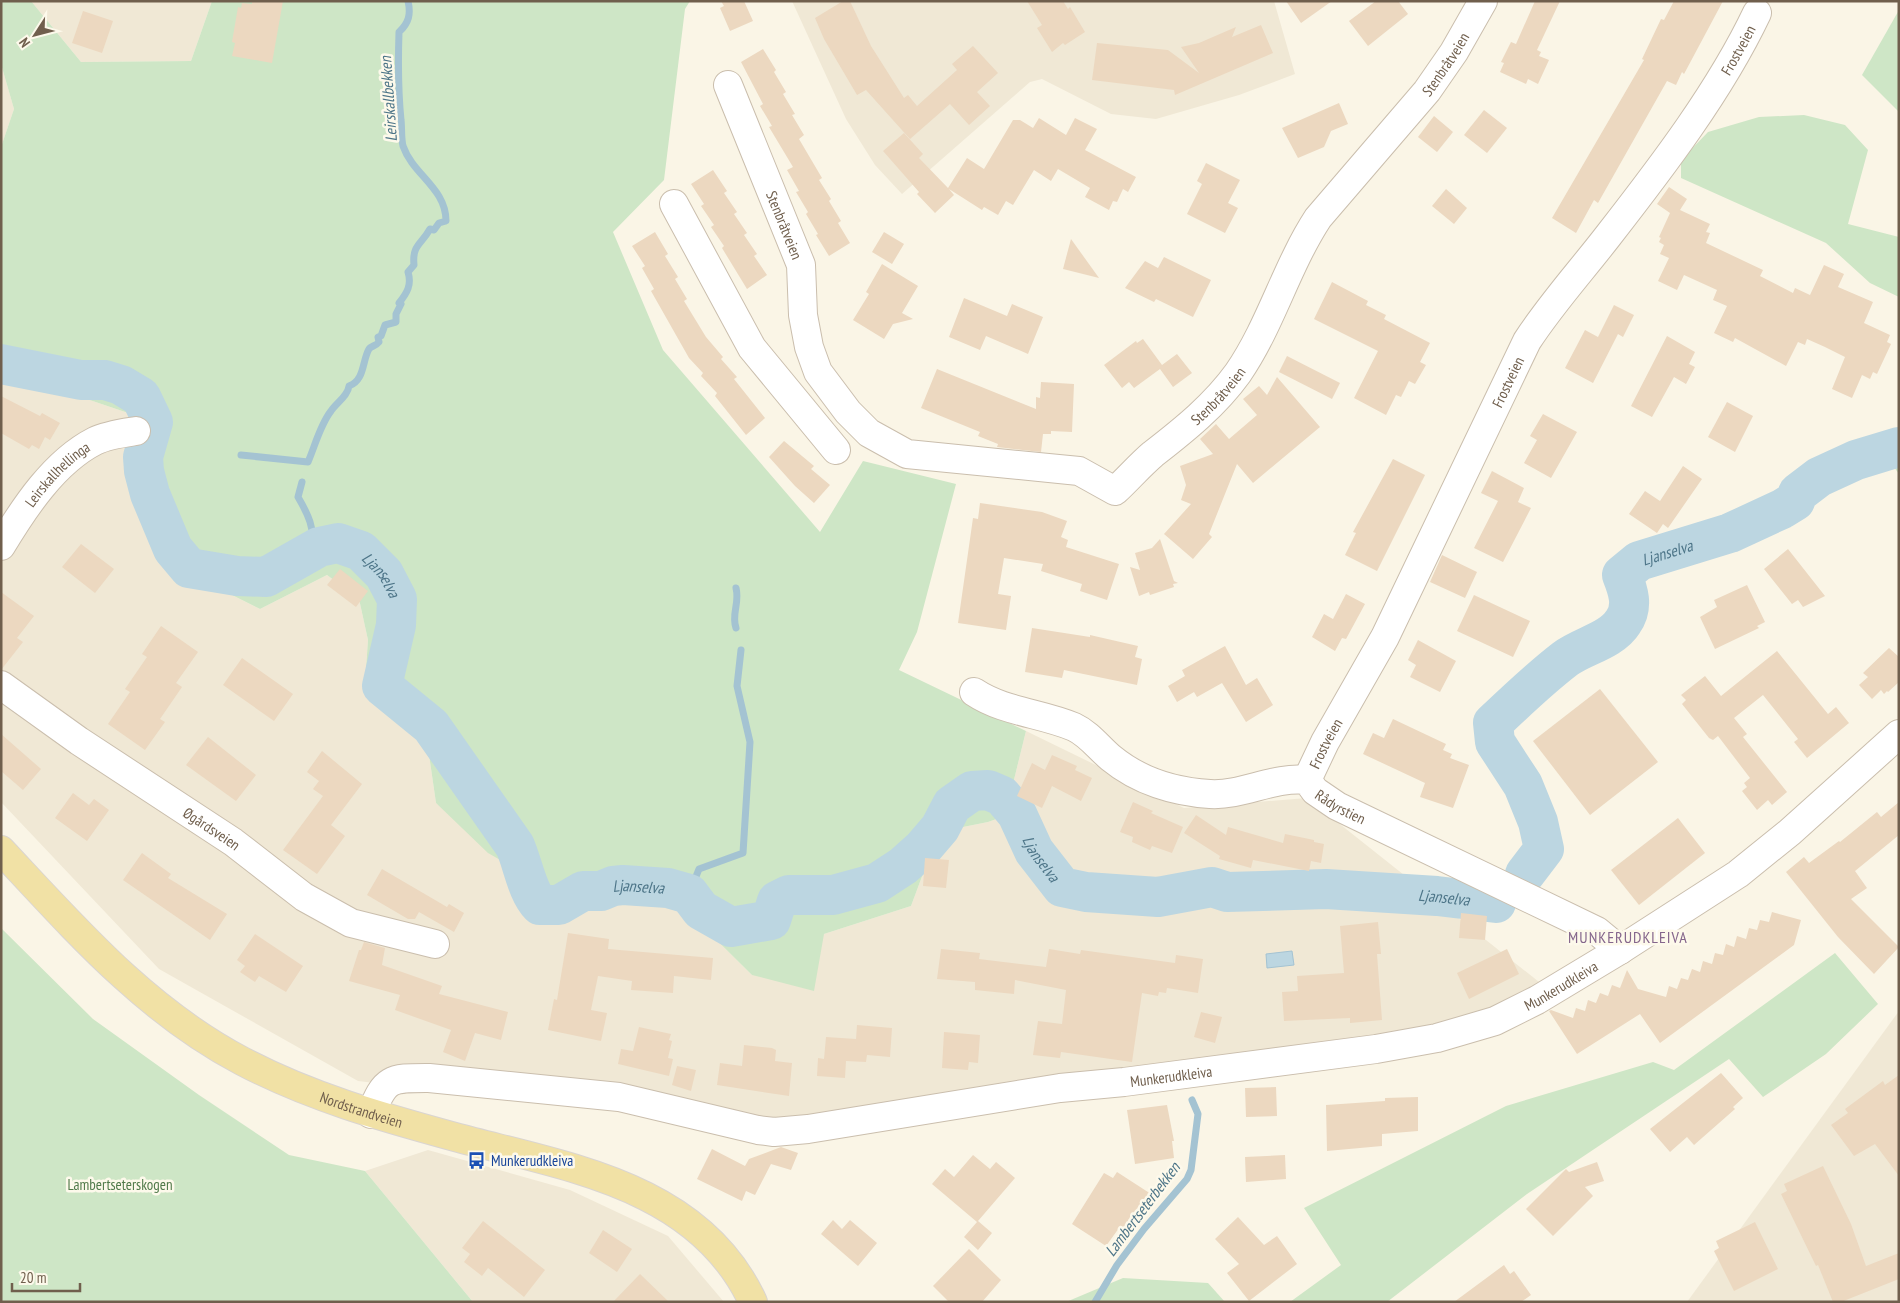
<svg xmlns="http://www.w3.org/2000/svg" width="1900" height="1303" viewBox="0 0 1900 1303" font-family="'PT Sans Narrow',sans-serif">
<style>
.residential{fill:#f0e8d5}
.green{fill:#cee6c6}
.water{fill:#bcd6e1;stroke:#a4c3d2}
.lines{fill:none;stroke-linecap:round;stroke-linejoin:round}
.stream{stroke:#a4c3d2;stroke-width:7}
.river{stroke:#bcd6e1;stroke-width:40}
.building{fill:#ecd8c0}
.minor-casing{stroke:#cabead;stroke-width:30}
.major-casing{stroke:#dad5d1;stroke-width:30}
.minor{stroke:#fff;stroke-width:28}
.major{stroke:#f1e1a5;stroke-width:28}
.labels{text-anchor:middle;dominant-baseline:central;stroke-width:5;stroke-linejoin:round;paint-order:stroke}
.street-label{font-size:15px;fill:#705f4d;stroke:#fdf9eb}
.transit-label{font-size:15px;fill:#164399;stroke:#fdf9eb;text-anchor:start}
.park-label{font-size:15px;fill:#517a4a;stroke:#fdf9eb}
.water-label{font-size:16px;font-style:italic;fill:#4d7588;stroke:#fdf9eb}
.neighbourhood-label{font-size:16px;letter-spacing:1px;fill:#85668c;stroke:#fdf9eb}
</style>
<rect width="100%" height="100%" fill="#faf5e6"/>
<g class="residential">
<polygon points="31,1 212,1 191,61 81,62"/>
<polygon points="792,1 1274,1 1295,74 1239,95 1156,119 1111,114 1042,79 1030,82 902,194 875,165 846,119"/>
<polygon points="1,64 14,109 1,147"/>
<polygon points="1,370 134,415 178,568 260,609 327,575 359,599 368,640 365,683 427,741 436,803 548,887 674,898 752,975 824,934 911,906 930,855 953,829 988,822 1005,816 1026,731 1184,808 1307,798 1558,997 1473,1028 803,1133 358,1081 159,969 1,802"/>
<polygon points="1899,1011 1899,1302 1687,1302"/>
<polygon points="428,1150 570,1190 668,1236 724,1302 473,1302 365,1171"/>
</g>
<g class="green">
<polygon points="1,1 31,1 81,62 191,61 212,1 690,1 685,9 664,180 613,232 663,350 820,532 863,461 956,484 917,632 899,670 1026,731 1005,816 988,822 953,829 930,855 911,906 824,934 814,991 752,975 674,898 548,887 488,853 436,803 427,741 365,683 368,640 359,599 327,575 260,609 178,568 134,415 1,370 1,147 14,109 1,64"/>
<polygon points="1899,10 1899,112 1862,75"/>
<polygon points="1804,115 1845,125 1868,150 1848,224 1899,237 1899,297 1870,283 1826,243 1681,178 1681,160 1708,132 1759,117"/>
<polygon points="1899,431 1899,474 1883,452 1877,438"/>
<polygon points="1,928 93,1019 199,1095 289,1155 365,1171 473,1302 1,1302"/>
<polygon points="1835,953 1878,1004 1826,1054 1763,1097 1729,1059 1527,1194 1387,1302 1290,1302 1341,1265 1304,1208 1506,1106 1653,1062 1674,1070"/>
<polygon points="1123,1278 1208,1283 1225,1302 1066,1302"/>
</g>
<polygon class="water" points="1292,951 1294,965 1267,968 1266,954"/>
<g class="lines">
<g class="stream">
<path d="M241 455 308 462C315 446 320 425 331 411 336 403 348 396 349 386 365 380 362 361 369 349 371 346 376 346 379 342L378 337 381 336 385 325 396 322V314L401 304 399 303C407 293 412 285 408 272L414 265C412 245 421 245 430 229L434 230 439 223 446 221C446 188 413 175 403 146 401 138 402 128 401 120 398 90 398 62 399 32 409 23 411 14 408 1"/>
<path d="M302 482 298 497C308 514 315 529 313 549"/>
<path d="M736 628C731 614 740 603 736 588"/>
<polyline points="689,894 699,869 743,853 750,742 737,686 741,650"/>
<polyline points="1095,1302 1117,1265 1144,1229 1187,1179 1191,1170 1198,1114 1192,1100"/>
</g>
<g class="river">
<path id="s1" d="M1 364 81 380H105L121 385 141 397 153 422 143 457 144 471 150 494 173 549 189 568 237 576 266 577 319 547 338 543 361 551 384 574 397 599 396 625 382 686 431 726 515 846C523 864 527 892 540 905H559L583 891H601L613 886 623 885 668 888 689 894 701 910 731 927 771 920 777 901 789 895H833L877 883 903 866 922 849 940 828 952 805 972 791 988 790 1002 796 1017 814 1034 851 1062 887 1086 892 1158 897 1212 887 1227 892 1326 889 1437 896 1496 903"/>
<path id="s2" d="M1525 874 1544 849 1538 822 1523 785 1495 742 1493 723C1516 701 1539 679 1565 659 1582 646 1611 641 1623 622 1634 607 1628 590 1622 575L1639 561 1730 533 1782 509 1795 501 1798 493 1819 477 1856 460 1899 447"/>
</g>
</g>
<g class="building">
<polygon points="252,1 283,1 272,63 232,56 235,43 232,42 238,7 241,8 242,3 252,4"/>
<polygon points="721,1 744,1 753,21 730,31 720,8 724,6"/>
<polygon points="843,1 850,1 871,46 904,98 908,95 917,106 957,70 952,64 973,46 998,73 977,92 990,106 969,125 950,104 910,139 866,90 857,95 824,39 815,18"/>
<polygon points="1027,1 1063,1 1068,9 1070,7 1085,32 1065,45 1063,43 1052,52 1037,28 1042,25"/>
<polygon points="1286,1 1332,1 1301,23"/>
<polygon points="1376,1 1398,1 1408,14 1368,46 1349,21"/>
<polygon points="1535,1 1560,1 1537,50 1541,52 1539,56 1549,60 1538,84 1528,79 1526,84 1500,72 1504,63 1501,62 1511,42 1516,44"/>
<polygon points="1674,1 1723,1 1684,74 1682,72 1676,85 1667,81 1598,203 1594,200 1576,233 1552,218 1644,60 1642,59 1661,19 1664,20"/>
<polygon points="83,11 113,21 102,53 72,43"/>
<polygon points="1261,25 1273,53 1175,95 1174,90 1092,80 1097,43 1168,50 1199,73 1181,47 1199,43 1236,27 1232,37"/>
<polygon points="763,49 776,70 774,72 786,92 783,94 795,114 792,115 804,135 799,139 822,178 819,180 831,199 829,201 841,221 838,223 850,243 829,256 816,235 818,234 806,214 808,212 796,192 799,191 787,170 793,167 769,127 772,126 760,106 763,104 741,62"/>
<polygon points="1339,103 1348,124 1331,131 1324,147 1298,158 1282,128"/>
<polygon points="1484,110 1507,128 1487,153 1464,135"/>
<polygon points="1434,116 1453,132 1437,152 1418,137"/>
<polygon points="1039,118 1066,135 1075,118 1097,129 1085,150 1136,177 1128,192 1123,189 1117,202 1113,201 1109,210 1085,197 1090,188 1058,169 1051,181 1034,170 1013,205 1006,201 998,215 984,207 982,210 949,189 954,195 935,213 917,194 919,192 883,151 904,133 923,154 919,158 948,188 967,158 984,169 1013,120 1020,120 1033,128"/>
<polygon points="1206,163 1240,180 1228,203 1238,208 1225,233 1187,214 1202,184 1197,181"/>
<polygon points="713,170 727,191 724,193 737,212 734,214 747,233 744,235 757,254 754,256 767,275 747,289 722,248 724,246 711,227 714,225 701,206 704,204 691,184"/>
<polygon points="1669,187 1687,199 1680,210 1710,224 1706,232 1710,233 1706,243 1763,270 1760,276 1793,293 1795,288 1810,295 1824,265 1844,274 1838,287 1873,302 1864,323 1890,335 1887,342 1891,344 1877,374 1873,372 1870,379 1862,375 1852,398 1832,389 1845,357 1825,347 1807,339 1805,345 1798,342 1786,366 1735,338 1733,342 1714,333 1727,306 1713,300 1717,290 1684,275 1677,290 1658,281 1669,258 1660,254 1664,245 1659,242 1661,238 1659,237 1670,213 1657,204"/>
<polygon points="1446,189 1467,208 1454,224 1432,206"/>
<polygon points="655,232 668,254 665,256 678,277 675,279 687,299 684,301 706,337 723,357 721,359 737,377 734,379 765,418 746,435 715,396 717,393 701,376 703,373 689,358 651,291 654,289 642,268 645,266 632,246"/>
<polygon points="884,232 904,244 892,264 872,252"/>
<polygon points="1071,239 1099,278 1063,269"/>
<polygon points="1164,257 1211,280 1193,317 1156,299 1154,302 1125,288 1145,261 1158,268"/>
<polygon points="882,264 918,286 902,313 913,319 893,324 884,339 853,320 869,294 866,292"/>
<polygon points="1332,282 1368,301 1366,305 1386,315 1384,319 1430,343 1420,362 1426,365 1415,384 1409,381 1401,397 1396,395 1386,415 1354,398 1378,351 1314,319"/>
<polygon points="964,298 1007,316 1012,304 1043,317 1028,354 986,336 980,350 949,337"/>
<polygon points="1614,305 1634,315 1623,337 1618,334 1593,383 1565,368 1585,330 1598,337"/>
<polygon points="1667,336 1695,352 1689,364 1695,367 1686,384 1674,377 1652,417 1631,406"/>
<polygon points="1143,339 1162,365 1177,354 1192,373 1173,387 1160,369 1134,388 1129,382 1122,388 1104,365 1136,341 1137,343"/>
<polygon points="1287,356 1340,383 1332,399 1279,372"/>
<polygon points="937,369 1036,409 1036,397 1040,398 1041,382 1074,384 1072,432 1051,431 1051,434 1043,434 1041,452 997,447 998,444 978,436 980,432 921,408"/>
<polygon points="1277,377 1320,427 1253,483 1237,464 1209,534 1212,537 1193,559 1164,534 1191,504 1181,500 1186,485 1180,466 1213,454 1200,439 1216,424 1229,439 1257,415 1243,399 1259,386 1267,395"/>
<polygon points="1,396 40,416 42,413 60,423 50,440 45,437 39,449 32,445 29,449 1,433"/>
<polygon points="1727,402 1753,416 1735,452 1708,437"/>
<polygon points="1543,414 1577,432 1551,478 1524,463 1537,440 1530,436"/>
<polygon points="784,441 814,466 811,469 830,485 814,503 795,486 769,457"/>
<polygon points="1393,459 1425,475 1377,571 1345,555 1356,533 1353,532"/>
<polygon points="1683,466 1702,479 1668,528 1663,524 1657,533 1629,514 1645,491 1660,501"/>
<polygon points="1492,471 1524,488 1518,502 1531,508 1503,562 1474,548 1498,501 1481,493"/>
<polygon points="980,503 1042,512 1067,521 1061,537 1068,540 1066,547 1119,564 1107,600 1080,591 1082,584 1041,571 1043,564 1004,558 998,594 1011,596 1006,630 958,623 973,518 978,519"/>
<polygon points="1160,539 1174,581 1178,583 1173,584 1174,587 1150,595 1149,592 1139,596 1130,567 1140,570 1135,553 1152,548"/>
<polygon points="81,544 114,569 95,593 62,567"/>
<polygon points="1788,549 1825,596 1803,607 1798,600 1792,604 1764,569"/>
<polygon points="1442,555 1477,572 1465,598 1430,582"/>
<polygon points="340,569 368,591 356,607 327,585"/>
<polygon points="1747,585 1765,622 1757,626 1759,628 1715,649 1700,617 1717,607 1714,600"/>
<polygon points="1,592 34,616 17,638 23,642 1,670"/>
<polygon points="1346,594 1365,604 1346,639 1342,638 1335,651 1312,637 1324,614 1333,619"/>
<polygon points="1474,595 1530,621 1513,657 1457,631"/>
<polygon points="161,626 198,652 176,683 182,687 160,719 165,722 145,750 108,724 130,692 125,689 147,657 142,654"/>
<polygon points="1032,628 1090,637 1090,635 1138,646 1135,657 1142,659 1137,685 1064,670 1062,678 1025,672"/>
<polygon points="1418,640 1456,661 1440,692 1410,677 1416,665 1408,660"/>
<polygon points="1225,646 1246,685 1257,678 1273,705 1246,722 1222,683 1197,697 1194,692 1177,702 1168,686 1185,676 1182,670"/>
<polygon points="1889,648 1899,657 1899,682 1888,692 1887,691 1884,694 1881,690 1872,699 1859,685 1868,677 1863,673"/>
<polygon points="1777,651 1828,714 1836,707 1849,723 1807,758 1794,742 1798,739 1763,695 1734,718 1747,734 1743,737 1787,792 1772,805 1768,800 1757,810 1742,791 1747,787 1744,783 1750,778 1718,736 1713,740 1709,738 1682,704 1686,700 1681,695 1705,676 1721,696"/>
<polygon points="242,658 293,694 274,721 223,685"/>
<polygon points="1600,689 1658,762 1590,815 1533,741"/>
<polygon points="1393,719 1446,744 1443,750 1452,754 1450,758 1469,765 1453,808 1420,797 1425,783 1363,754 1373,733 1384,738"/>
<polygon points="1,734 41,769 23,790 1,771"/>
<polygon points="208,737 256,775 236,801 186,765"/>
<polygon points="322,751 362,784 331,825 345,836 317,874 283,850 323,796 313,789 319,781 307,772"/>
<polygon points="1052,755 1077,766 1075,770 1092,778 1081,801 1052,786 1042,808 1017,796 1032,763 1045,770"/>
<polygon points="73,793 89,805 94,799 109,810 87,841 55,818"/>
<polygon points="1133,802 1153,811 1151,813 1183,827 1172,853 1152,846 1150,850 1132,842 1133,837 1120,832"/>
<polygon points="1899,802 1899,835 1855,871 1867,888 1851,899 1899,947 1874,974 1838,937 1786,872 1804,857 1809,863 1839,841 1840,842 1877,812 1881,817"/>
<polygon points="1196,815 1226,835 1228,827 1283,843 1285,834 1314,840 1314,842 1324,844 1321,863 1311,861 1309,871 1253,860 1251,868 1219,859 1220,856 1184,833"/>
<polygon points="1678,818 1705,853 1639,905 1611,870"/>
<polygon points="142,853 171,874 168,878 227,914 210,940 123,880"/>
<polygon points="925,858 949,860 946,888 923,886"/>
<polygon points="382,869 447,907 449,904 464,913 454,932 419,912 415,919 408,919 367,895"/>
<polygon points="1772,912 1801,920 1794,945 1660,1043 1640,1014 1577,1054 1549,1011 1551,1010 1573,1018 1576,1008 1585,1011 1588,1000 1596,1003 1600,993 1608,996 1612,985 1620,988 1627,970 1638,989 1666,997 1669,986 1677,989 1681,978 1688,980 1692,969 1700,972 1703,961 1712,964 1715,953 1723,955 1726,944 1734,947 1737,936 1746,939 1749,928 1757,930 1760,920 1769,922"/>
<polygon points="1461,913 1487,916 1485,940 1459,938"/>
<polygon points="1378,922 1381,954 1377,954 1382,1020 1350,1023 1350,1018 1284,1021 1282,992 1298,991 1297,976 1344,973 1340,926"/>
<polygon points="568,933 609,939 608,949 713,958 711,980 674,976 673,993 631,990 632,981 598,976 591,1010 607,1013 601,1041 548,1030 554,999 557,1000"/>
<polygon points="255,934 303,966 286,992 259,976 255,982 240,972 245,966 237,960"/>
<polygon points="364,942 385,948 382,965 442,986 439,994 508,1012 501,1040 475,1033 465,1061 443,1052 451,1030 395,1010 400,995 349,981 359,950 361,950"/>
<polygon points="941,949 980,953 979,959 1046,967 1049,949 1080,954 1081,950 1175,963 1176,955 1203,959 1198,993 1167,988 1166,993 1159,992 1158,996 1142,993 1132,1062 1061,1052 1060,1058 1033,1055 1038,1021 1062,1024 1066,990 1015,980 1014,994 975,990 975,982 937,979"/>
<polygon points="1507,949 1519,974 1469,999 1457,973"/>
<polygon points="1201,1012 1222,1017 1215,1043 1194,1037"/>
<polygon points="857,1025 892,1028 890,1057 867,1055 866,1062 846,1061 845,1078 817,1076 818,1058 824,1059 826,1037 856,1039"/>
<polygon points="639,1027 671,1034 669,1040 672,1041 668,1058 673,1059 669,1076 618,1064 621,1049 633,1051"/>
<polygon points="944,1032 980,1035 978,1063 969,1062 968,1070 942,1068"/>
<polygon points="744,1045 772,1048 776,1050 775,1061 792,1063 789,1096 717,1085 720,1063 742,1066"/>
<polygon points="677,1066 696,1070 691,1091 672,1085"/>
<polygon points="1721,1073 1743,1098 1733,1107 1735,1109 1694,1145 1687,1137 1670,1152 1650,1129"/>
<polygon points="1899,1075 1899,1176 1875,1144 1854,1156 1831,1125 1848,1113 1845,1109 1883,1081 1885,1085"/>
<polygon points="1276,1087 1277,1116 1246,1117 1245,1088"/>
<polygon points="1418,1097 1418,1131 1382,1134 1382,1146 1327,1151 1326,1105 1385,1101 1385,1098"/>
<polygon points="1167,1105 1174,1141 1172,1141 1174,1158 1135,1164 1127,1110"/>
<polygon points="781,1147 798,1153 791,1170 771,1164 755,1195 746,1191 742,1201 697,1179 712,1149 745,1166 749,1159"/>
<polygon points="973,1155 990,1169 996,1162 1015,1178 978,1221 992,1233 978,1250 964,1237 977,1222 932,1184 945,1169 954,1177"/>
<polygon points="1285,1155 1286,1179 1246,1182 1245,1157"/>
<polygon points="1597,1162 1604,1181 1585,1187 1593,1196 1553,1236 1526,1209 1566,1169 1569,1172"/>
<polygon points="1823,1166 1851,1224 1866,1266 1899,1253 1899,1279 1841,1302 1833,1302 1818,1265 1816,1266 1781,1194 1787,1191 1784,1184"/>
<polygon points="1117,1172 1151,1194 1138,1214 1135,1213 1122,1230 1119,1228 1106,1246 1072,1224 1104,1173 1113,1178"/>
<polygon points="1238,1217 1264,1245 1277,1236 1297,1264 1249,1301 1227,1273 1239,1264 1215,1239"/>
<polygon points="833,1220 842,1229 850,1220 877,1243 858,1266 821,1234"/>
<polygon points="483,1221 545,1270 524,1297 488,1268 482,1276 464,1262 470,1254 462,1248"/>
<polygon points="1755,1222 1778,1269 1734,1291 1714,1251 1719,1248 1716,1241"/>
<polygon points="603,1230 632,1249 617,1272 589,1253"/>
<polygon points="969,1249 1001,1280 982,1302 949,1302 933,1286"/>
<polygon points="1504,1265 1510,1274 1514,1271 1531,1295 1521,1302 1454,1302"/>
<polygon points="640,1274 669,1302 613,1302"/>
</g>
<g class="lines">
<defs>
<g id="minor">
<path id="s3" d="M728 85 801 265 803 315 809 347 818 372 848 412 869 433 907 454 1079 471 1115 491C1128 479 1140 465 1153 454 1184 430 1215 405 1238 373 1271 325 1286 267 1318 218L1427 91 1454 52 1483 1"/>
<polyline points="674,204 752,348 836,450"/>
<path id="s4" d="M1 546C24 508 54 462 95 441 107 435 123 433 136 431"/>
<path id="s5" d="M1 685 79 741 233 842 304 897 351 923 435 944"/>
<path id="s6" d="M974 692C1004 712 1041 713 1074 727 1089 734 1099 748 1111 758 1139 781 1175 792 1210 794 1243 796 1274 776 1307 780L1315 791 1337 806 1597 931 1620 950"/>
<path id="s7" d="M1307 780 1325 742 1385 637 1527 341C1551 304 1581 271 1608 236 1661 168 1720 91 1757 13"/>
<path id="s8" d="M371 1114C385 1077 391 1078 429 1078L619 1097 758 1130 774 1132 808 1129 1060 1088 1124 1082 1376 1049 1437 1038 1495 1021 1537 1000 1620 950 1738 874 1790 832 1899 734"/>
</g>
<g id="major">
<path id="s9" d="M1 850C75 929 145 1010 242 1061 310 1097 382 1117 455 1137 566 1167 699 1185 753 1302"/>
</g>
</defs>
<use href="#minor" class="minor-casing"/>
<use href="#major" class="major-casing"/>
<use href="#minor" class="minor"/>
<use href="#major" class="major"/>
</g>
<defs>
<symbol id="bus-bare" viewBox="-9 -9 18 18"><path d="M-5-6H5V4H4V6H2V4H-2V6H-4V4H-5ZM-3.5-4V0h7V-4ZM-3.5 1.2v1.5H-2V1.2ZM2 1.2v1.5H3.5V1.2Z" fill="#1a4fb4" stroke="#fdf9eb" stroke-width="2.5" paint-order="stroke"/></symbol>
</defs>
<g fill-rule="evenodd">
<use href="#bus-bare" x="464" y="1148" width="25" height="25"/>
</g>
<g class="labels">
<g class="street-label">
<text stroke="none"><textPath href="#s7" startOffset="851">Frostveien</textPath></text>
<text stroke="none"><textPath href="#s3" startOffset="1186">Stenbråtveien</textPath></text>
<text stroke="none"><textPath href="#s3" startOffset="151">Stenbråtveien</textPath></text>
<text stroke="none"><textPath href="#s7" startOffset="446">Frostveien</textPath></text>
<text stroke="none"><textPath href="#s3" startOffset="781">Stenbråtveien</textPath></text>
<text stroke="none"><textPath href="#s4" startOffset="92">Leirskallhellinga</textPath></text>
<text stroke="none"><textPath href="#s7" startOffset="41">Frostveien</textPath></text>
<text stroke="none"><textPath href="#s6" startOffset="404">Rådyrstien</textPath></text>
<text stroke="none"><textPath href="#s5" startOffset="255">Øgårdsveien</textPath></text>
<text stroke="none"><textPath href="#s8" startOffset="1232">Munkerudkleiva</textPath></text>
<text stroke="none"><textPath href="#s8" startOffset="828">Munkerudkleiva</textPath></text>
<text stroke="none"><textPath href="#s9" startOffset="451">Nordstrandveien</textPath></text>
</g>
<g class="transit-label">
<text x="491" y="1160">Munkerudkleiva</text>
</g>
<g class="park-label">
<text x="120" y="1184">Lambertseterskogen</text>
</g>
<g class="water-label">
<text transform="translate(388 99) rotate(-94)">Leirskallbekken</text>
<text stroke="none"><textPath href="#s2" startOffset="436">Ljanselva</textPath></text>
<text stroke="none"><textPath href="#s1" startOffset="546">Ljanselva</textPath></text>
<text stroke="none"><textPath href="#s1" startOffset="1551">Ljanselva</textPath></text>
<text stroke="none"><textPath href="#s1" startOffset="1041">Ljanselva</textPath></text>
<text stroke="none"><textPath href="#s1" startOffset="1971">Ljanselva</textPath></text>
<text transform="translate(1142 1209) rotate(-53)">Lambertseterbekken</text>
</g>
<g class="neighbourhood-label">
<text x="1628" y="937">MUNKERUDKLEIVA</text>
</g>
</g>
<rect width="1900" height="1303" fill="none" stroke="#705f4d" stroke-width="5"/>
<g transform="translate(35 35) rotate(234)" stroke="#fdf9eb" stroke-width="4" paint-order="stroke">
<path d="M0-4L9 19L0 12L-9 19Z" fill="#705f4d"/>
<text y="-8" font-size="14" font-weight="bold" text-anchor="middle" fill="#705f4d">N</text>
</g>
<path d="M12 1283v8h68v-8" fill="none" stroke="#705f4d" stroke-width="2.5"/>
<text x="20" y="1283" font-size="15" fill="#705f4d" stroke="#fdf9eb" stroke-width="4" paint-order="stroke">20 m</text>
</svg>
